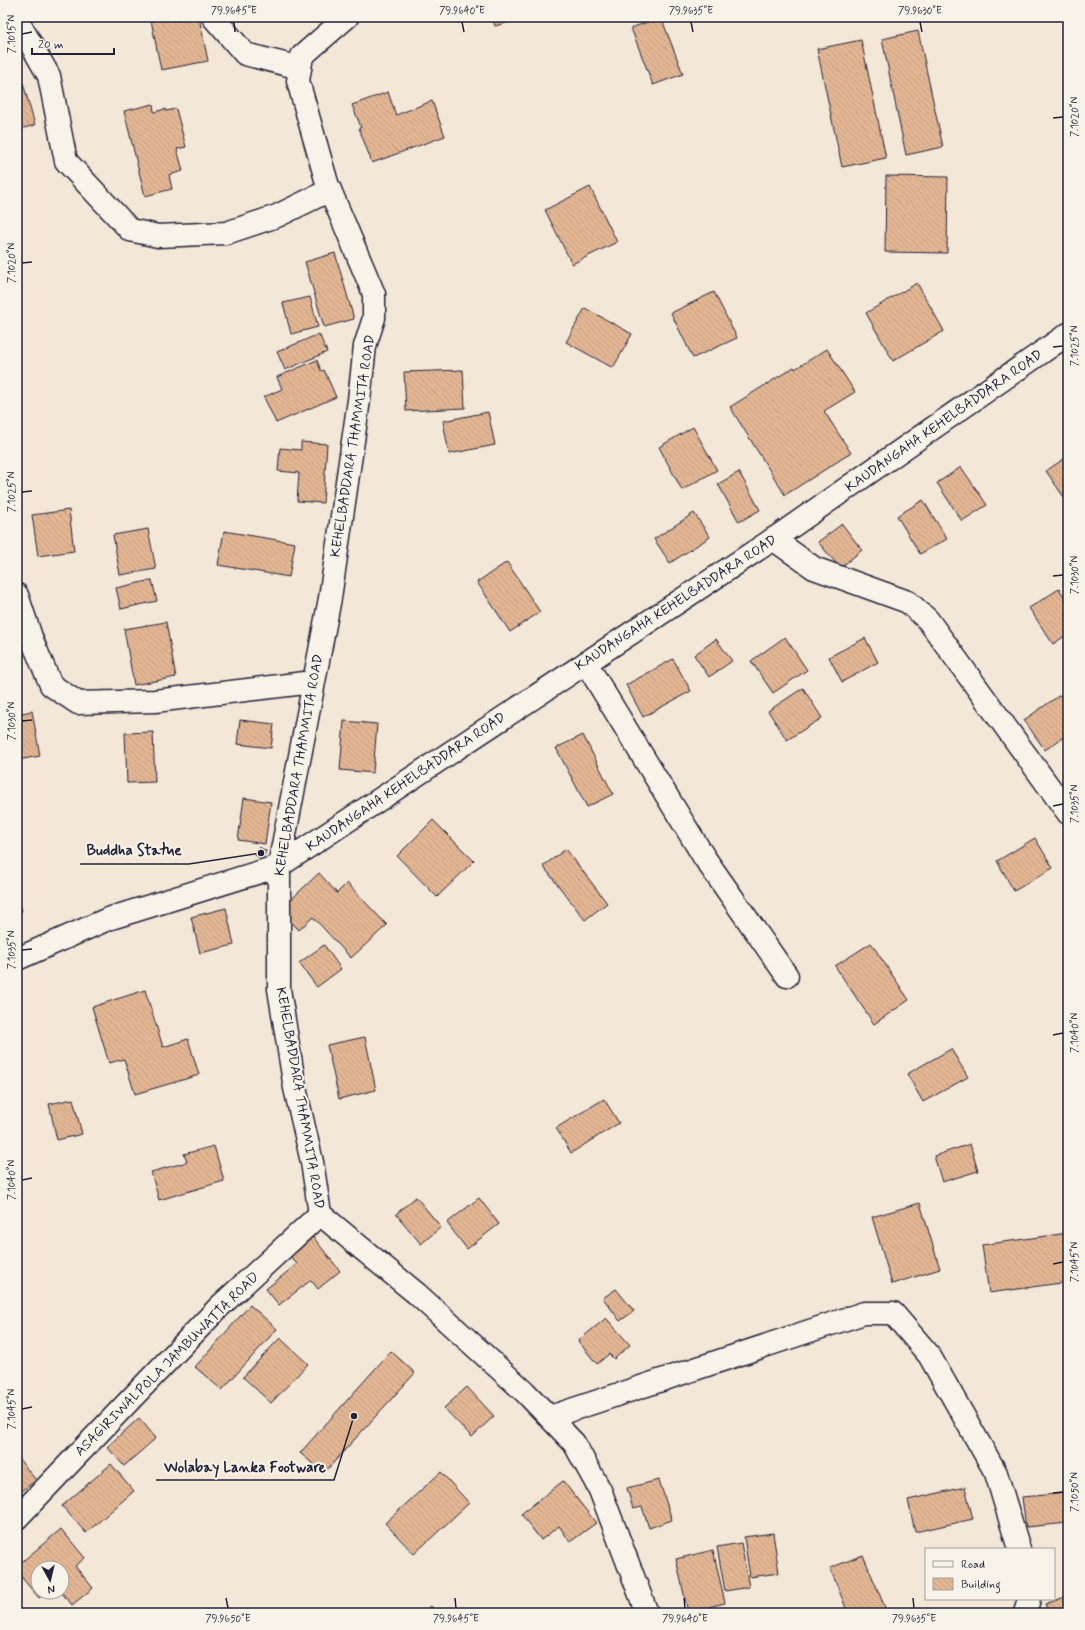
<svg xmlns="http://www.w3.org/2000/svg" width="1085" height="1630" viewBox="0 0 1085 1630" font-family="Mynerve,sans-serif">
<style>
.building{fill:url(#building-back-hatch);stroke:#22223b}
.lines{fill:none;stroke-linecap:round;stroke-linejoin:round}
.minor-casing{stroke:#22223b;stroke-width:25}
.minor{stroke:#f7f3e8;stroke-width:22}
.ticks{fill:none;stroke:#22223b;stroke-width:1.5}
.labels{text-anchor:middle;dominant-baseline:central;stroke-width:4;stroke-linejoin:round;paint-order:stroke}
.street-label{font-size:14px;fill:#22223b;stroke:#f7f3e8}
.leader{fill:none;stroke:#22223b;stroke-width:1.5}
.callout-dot{fill:#22223b;stroke:#f7f3e8;stroke-width:1.5}
.callout-label{font-size:15px;text-anchor:middle;font-weight:bold;fill:#22223b;stroke:#f7f3e8;stroke-width:4;stroke-linejoin:round;paint-order:stroke}
.neatline{fill:none;stroke:#22223b;stroke-width:1.5}
.ticks-label{font-size:10px;text-anchor:middle;fill:#22223b}
</style>
<defs>
<pattern id="building-back-hatch" width="6" height="6" patternUnits="userSpaceOnUse"><rect width="6" height="6" fill="#e3b693"/><path d="M-1 5l2 2M0 0l6 6M5-1l2 2" fill="none" stroke="#c29c80"/></pattern>
</defs>
<rect width="100%" height="100%" fill="#f3e7d7"/>
<filter id="ink" filterUnits="userSpaceOnUse"><feTurbulence type="fractalNoise" baseFrequency=".025" numOctaves="2"/><feDisplacementMap in="SourceGraphic" scale="8" xChannelSelector="R" yChannelSelector="G"/><feConvolveMatrix kernelMatrix="1 2 1 2 8 2 1 2 1" color-interpolation-filters="sRGB"/></filter>
<g filter="url(#ink)">
<g class="building">
<polygon points="165,17 199,17 208,61 161,70 151,20"/>
<polygon points="492,17 526,17 495,26"/>
<polygon points="661,17 683,74 653,85 631,28"/>
<polygon points="918,31 943,147 906,155 882,39"/>
<polygon points="861,40 886,158 842,167 817,49"/>
<polygon points="23,83 35,125 17,130 17,85"/>
<polygon points="388,92 396,115 432,101 445,136 372,163 359,128 361,127 352,105"/>
<polygon points="153,104 154,112 165,109 166,111 176,109 186,147 177,149 183,171 169,175 172,189 145,196 124,111"/>
<polygon points="886,176 948,177 947,253 885,252"/>
<polygon points="590,187 617,242 572,264 545,210"/>
<polygon points="335,253 354,319 324,327 305,262"/>
<polygon points="917,283 944,331 893,361 866,313"/>
<polygon points="714,292 737,338 693,358 671,313"/>
<polygon points="310,297 318,327 291,334 283,303"/>
<polygon points="585,308 632,334 613,368 566,342"/>
<polygon points="319,334 327,352 285,370 277,352"/>
<polygon points="827,349 855,392 824,411 851,453 785,495 730,407 794,367 795,369"/>
<polygon points="317,360 321,371 324,370 336,397 276,423 264,397 282,389 277,377"/>
<polygon points="463,370 465,408 406,411 404,372"/>
<polygon points="488,412 495,445 449,454 443,421"/>
<polygon points="693,427 717,470 682,490 659,447"/>
<polygon points="301,442 327,444 323,503 297,501 299,473 278,471 280,448 301,450"/>
<polygon points="1068,456 1068,503 1046,471"/>
<polygon points="961,467 987,505 962,521 937,483"/>
<polygon points="739,472 760,510 739,522 718,484"/>
<polygon points="923,500 947,539 920,554 897,516"/>
<polygon points="69,510 74,551 38,556 32,515"/>
<polygon points="694,513 710,537 670,563 654,539"/>
<polygon points="842,524 862,550 840,568 818,542"/>
<polygon points="148,529 156,569 120,575 113,535"/>
<polygon points="224,531 295,543 289,577 218,565"/>
<polygon points="507,562 540,612 510,632 477,582"/>
<polygon points="152,580 157,601 121,609 116,588"/>
<polygon points="1059,589 1068,602 1068,634 1053,644 1029,608"/>
<polygon points="166,622 176,677 134,685 124,629"/>
<polygon points="785,637 807,670 773,693 751,661"/>
<polygon points="865,638 878,662 842,682 829,657"/>
<polygon points="716,639 732,661 709,677 694,655"/>
<polygon points="673,659 691,691 643,717 626,685"/>
<polygon points="803,688 822,718 787,740 768,711"/>
<polygon points="1060,695 1068,707 1068,734 1045,750 1024,720"/>
<polygon points="32,711 40,756 18,760 17,714"/>
<polygon points="240,720 274,724 271,748 237,744"/>
<polygon points="344,721 377,724 373,773 340,770"/>
<polygon points="153,732 155,782 127,783 125,733"/>
<polygon points="583,735 613,794 587,807 556,748"/>
<polygon points="244,798 271,802 265,844 238,840"/>
<polygon points="433,820 474,861 437,897 397,856"/>
<polygon points="1035,838 1053,868 1014,891 997,861"/>
<polygon points="259,847 266,851 262,859 255,855"/>
<polygon points="566,849 607,903 585,920 543,866"/>
<polygon points="319,873 337,893 347,883 387,925 351,958 313,917 299,930 280,910"/>
<polygon points="17,893 22,911 17,912"/>
<polygon points="226,908 234,945 200,953 191,917"/>
<polygon points="871,943 909,1000 874,1024 835,966"/>
<polygon points="324,945 341,969 317,987 299,963"/>
<polygon points="145,990 163,1047 188,1039 199,1075 135,1094 124,1059 109,1063 92,1007"/>
<polygon points="365,1037 376,1090 339,1099 327,1045"/>
<polygon points="951,1049 968,1077 923,1102 907,1074"/>
<polygon points="73,1099 82,1134 57,1140 49,1104"/>
<polygon points="604,1099 619,1123 571,1153 556,1128"/>
<polygon points="970,1144 978,1171 942,1182 934,1156"/>
<polygon points="214,1146 224,1181 159,1200 151,1172 187,1162 184,1154"/>
<polygon points="416,1197 441,1227 421,1244 396,1214"/>
<polygon points="479,1198 499,1224 467,1249 447,1223"/>
<polygon points="920,1203 940,1269 892,1284 872,1217"/>
<polygon points="1068,1233 1068,1282 989,1293 982,1245"/>
<polygon points="313,1237 340,1271 318,1289 311,1280 279,1305 266,1289 297,1264 290,1256"/>
<polygon points="616,1289 634,1311 620,1321 603,1298"/>
<polygon points="250,1305 277,1329 222,1390 195,1367"/>
<polygon points="606,1318 630,1345 614,1359 609,1354 597,1364 578,1341"/>
<polygon points="280,1338 308,1364 271,1403 243,1377"/>
<polygon points="391,1351 415,1373 324,1473 300,1453"/>
<polygon points="467,1387 494,1416 472,1437 444,1408"/>
<polygon points="139,1418 156,1438 124,1466 107,1447"/>
<polygon points="18,1458 36,1480 17,1495 17,1459"/>
<polygon points="111,1464 134,1491 86,1533 62,1506"/>
<polygon points="441,1472 469,1503 414,1554 385,1523"/>
<polygon points="659,1480 672,1520 649,1528 642,1507 633,1509 627,1488"/>
<polygon points="563,1481 596,1523 570,1542 559,1526 541,1540 521,1514"/>
<polygon points="965,1487 973,1519 915,1532 908,1500"/>
<polygon points="1068,1493 1068,1523 1026,1527 1022,1497"/>
<polygon points="61,1529 85,1558 75,1566 93,1588 72,1605 61,1592 62,1568 38,1568 38,1592 46,1592 39,1598 17,1572 17,1566"/>
<polygon points="773,1533 779,1573 750,1577 744,1537"/>
<polygon points="741,1543 749,1587 725,1591 717,1547"/>
<polygon points="713,1550 725,1603 688,1612 676,1559"/>
<polygon points="863,1555 886,1610 879,1613 848,1613 830,1568"/>
<polygon points="1068,1596 1068,1613 1049,1613 1045,1604"/>
<polygon points="431,1606 437,1613 422,1613"/>
</g>
<g class="lines">
<defs>
<g id="minor">
<polyline points="213,17 245,54 300,68"/>
<polyline points="347,17 302,56 298,81 327,183 374,294 374,318 365,346 359,400 330,598 279,866 279,989 295,1088 312,1162 320,1214 417,1294 525,1392 574,1443 600,1490 647,1613"/>
<polyline points="17,23 20,25 49,76 66,161 130,230 158,236 226,233 277,216 330,190"/>
<polyline points="773,539 814,568 908,602 928,620 1068,813"/>
<polyline points="17,595 32,640 51,685 78,703 155,701 313,682"/>
<polyline points="586,663 704,857 787,976"/>
<polyline points="17,959 108,919 279,866 781,534 1068,334"/>
<polyline points="550,1417 864,1313 893,1313 929,1355 996,1473 1019,1549"/>
<polyline points="17,1518 219,1307 320,1214"/>
<polyline points="1025,1613 1029,1599"/>
</g>
</defs>
<use href="#minor" class="minor-casing"/>
<use href="#minor" class="minor"/>
</g>
</g>
<path class="ticks" d="M234 22 235 32M462 22 464 32M691 22 693 32M920 22 922 32M22 34 32 32M1053 118 1063 117M22 263 32 262M1053 347 1063 346M22 492 32 491M1053 576 1063 575M22 721 32 720M1053 806 1063 804M22 950 32 949M1053 1035 1063 1033M22 1180 32 1178M1053 1264 1063 1262M22 1409 32 1407M1053 1493 1063 1492M226 1598 228 1608M455 1598 456 1608M684 1598 685 1608M913 1598 914 1608"/>
<g class="labels">
<g class="street-label">
<text transform="translate(944 421) rotate(-35)">KAUDANGAHA KEHELBADDARA ROAD</text>
<text transform="translate(353 446) rotate(-81)">KEHELBADDARA THAMMITA ROAD</text>
<text transform="translate(676 603) rotate(-33)">KAUDANGAHA KEHELBADDARA ROAD</text>
<text transform="translate(299 765) rotate(-80)">KEHELBADDARA THAMMITA ROAD</text>
<text transform="translate(406 782) rotate(-34)">KAUDANGAHA KEHELBADDARA ROAD</text>
<text transform="translate(300 1098) rotate(80)">KEHELBADDARA THAMMITA ROAD</text>
<text transform="translate(167 1364) rotate(-45)">ASAGIRIWALPOLA JAMBUWATTA ROAD</text>
</g>
</g>
<path class="leader" d="M261 853L189 864H80M354 1416L334 1480H156"/>
<g class="callout-dot">
<circle cx="261" cy="853" r="4"/>
<circle cx="354" cy="1416" r="4"/>
</g>
<g class="callout-label">
<text x="134" y="855">Buddha Statue</text>
<text x="245" y="1472">Wolabay Lanka Footware</text>
</g>
<rect width="1085" height="1630" fill="none" stroke="#f7f3e8" stroke-width="44"/>
<rect x="925" y="1548" width="130" height="52" fill="#f7f3e8" stroke="#a29fa3"/>
<rect x="933" y="1561" width="20" height="6" fill="#f7f3e8" stroke="#a29fa3"/>
<text x="961" y="1568" font-size="12" fill="#22223b">Road</text>
<rect x="933" y="1578" width="20" height="12" fill="url(#building-back-hatch)" stroke="#a29fa3"/>
<text x="961" y="1588" font-size="12" fill="#22223b">Building</text>
<g transform="translate(50 1580) rotate(172)"><circle r="19" fill="#f7f3e8" stroke="#a29fa3"/>
<path d="M0-3L7 15L0 10L-7 15Z" fill="#22223b"/>
<text y="-6" font-size="11" font-weight="bold" text-anchor="middle" fill="#22223b">N</text>
</g>
<path d="M32 48v6h82v-6" fill="none" stroke="#22223b" stroke-width="2"/>
<text x="38" y="48" font-size="12" fill="#22223b" stroke="#f7f3e8" stroke-width="3" paint-order="stroke">20 m</text>
<rect x="22" y="22" width="1041" height="1586" class="neatline"/>
<g class="ticks-label">
<text x="234" y="14">79.9645°E</text>
<text x="462" y="14">79.9640°E</text>
<text x="691" y="14">79.9635°E</text>
<text x="920" y="14">79.9630°E</text>
<text transform="translate(11 34) rotate(-90)" y="4">7.1015°N</text>
<text transform="translate(1074 117) rotate(-90)" y="4">7.1020°N</text>
<text transform="translate(11 263) rotate(-90)" y="4">7.1020°N</text>
<text transform="translate(1074 346) rotate(-90)" y="4">7.1025°N</text>
<text transform="translate(11 492) rotate(-90)" y="4">7.1025°N</text>
<text transform="translate(1074 575) rotate(-90)" y="4">7.1030°N</text>
<text transform="translate(11 721) rotate(-90)" y="4">7.1030°N</text>
<text transform="translate(1074 804) rotate(-90)" y="4">7.1035°N</text>
<text transform="translate(11 950) rotate(-90)" y="4">7.1035°N</text>
<text transform="translate(1074 1033) rotate(-90)" y="4">7.1040°N</text>
<text transform="translate(11 1180) rotate(-90)" y="4">7.1040°N</text>
<text transform="translate(1074 1262) rotate(-90)" y="4">7.1045°N</text>
<text transform="translate(11 1409) rotate(-90)" y="4">7.1045°N</text>
<text transform="translate(1074 1492) rotate(-90)" y="4">7.1050°N</text>
<text x="228" y="1622">79.9650°E</text>
<text x="456" y="1622">79.9645°E</text>
<text x="685" y="1622">79.9640°E</text>
<text x="914" y="1622">79.9635°E</text>
</g>
</svg>
